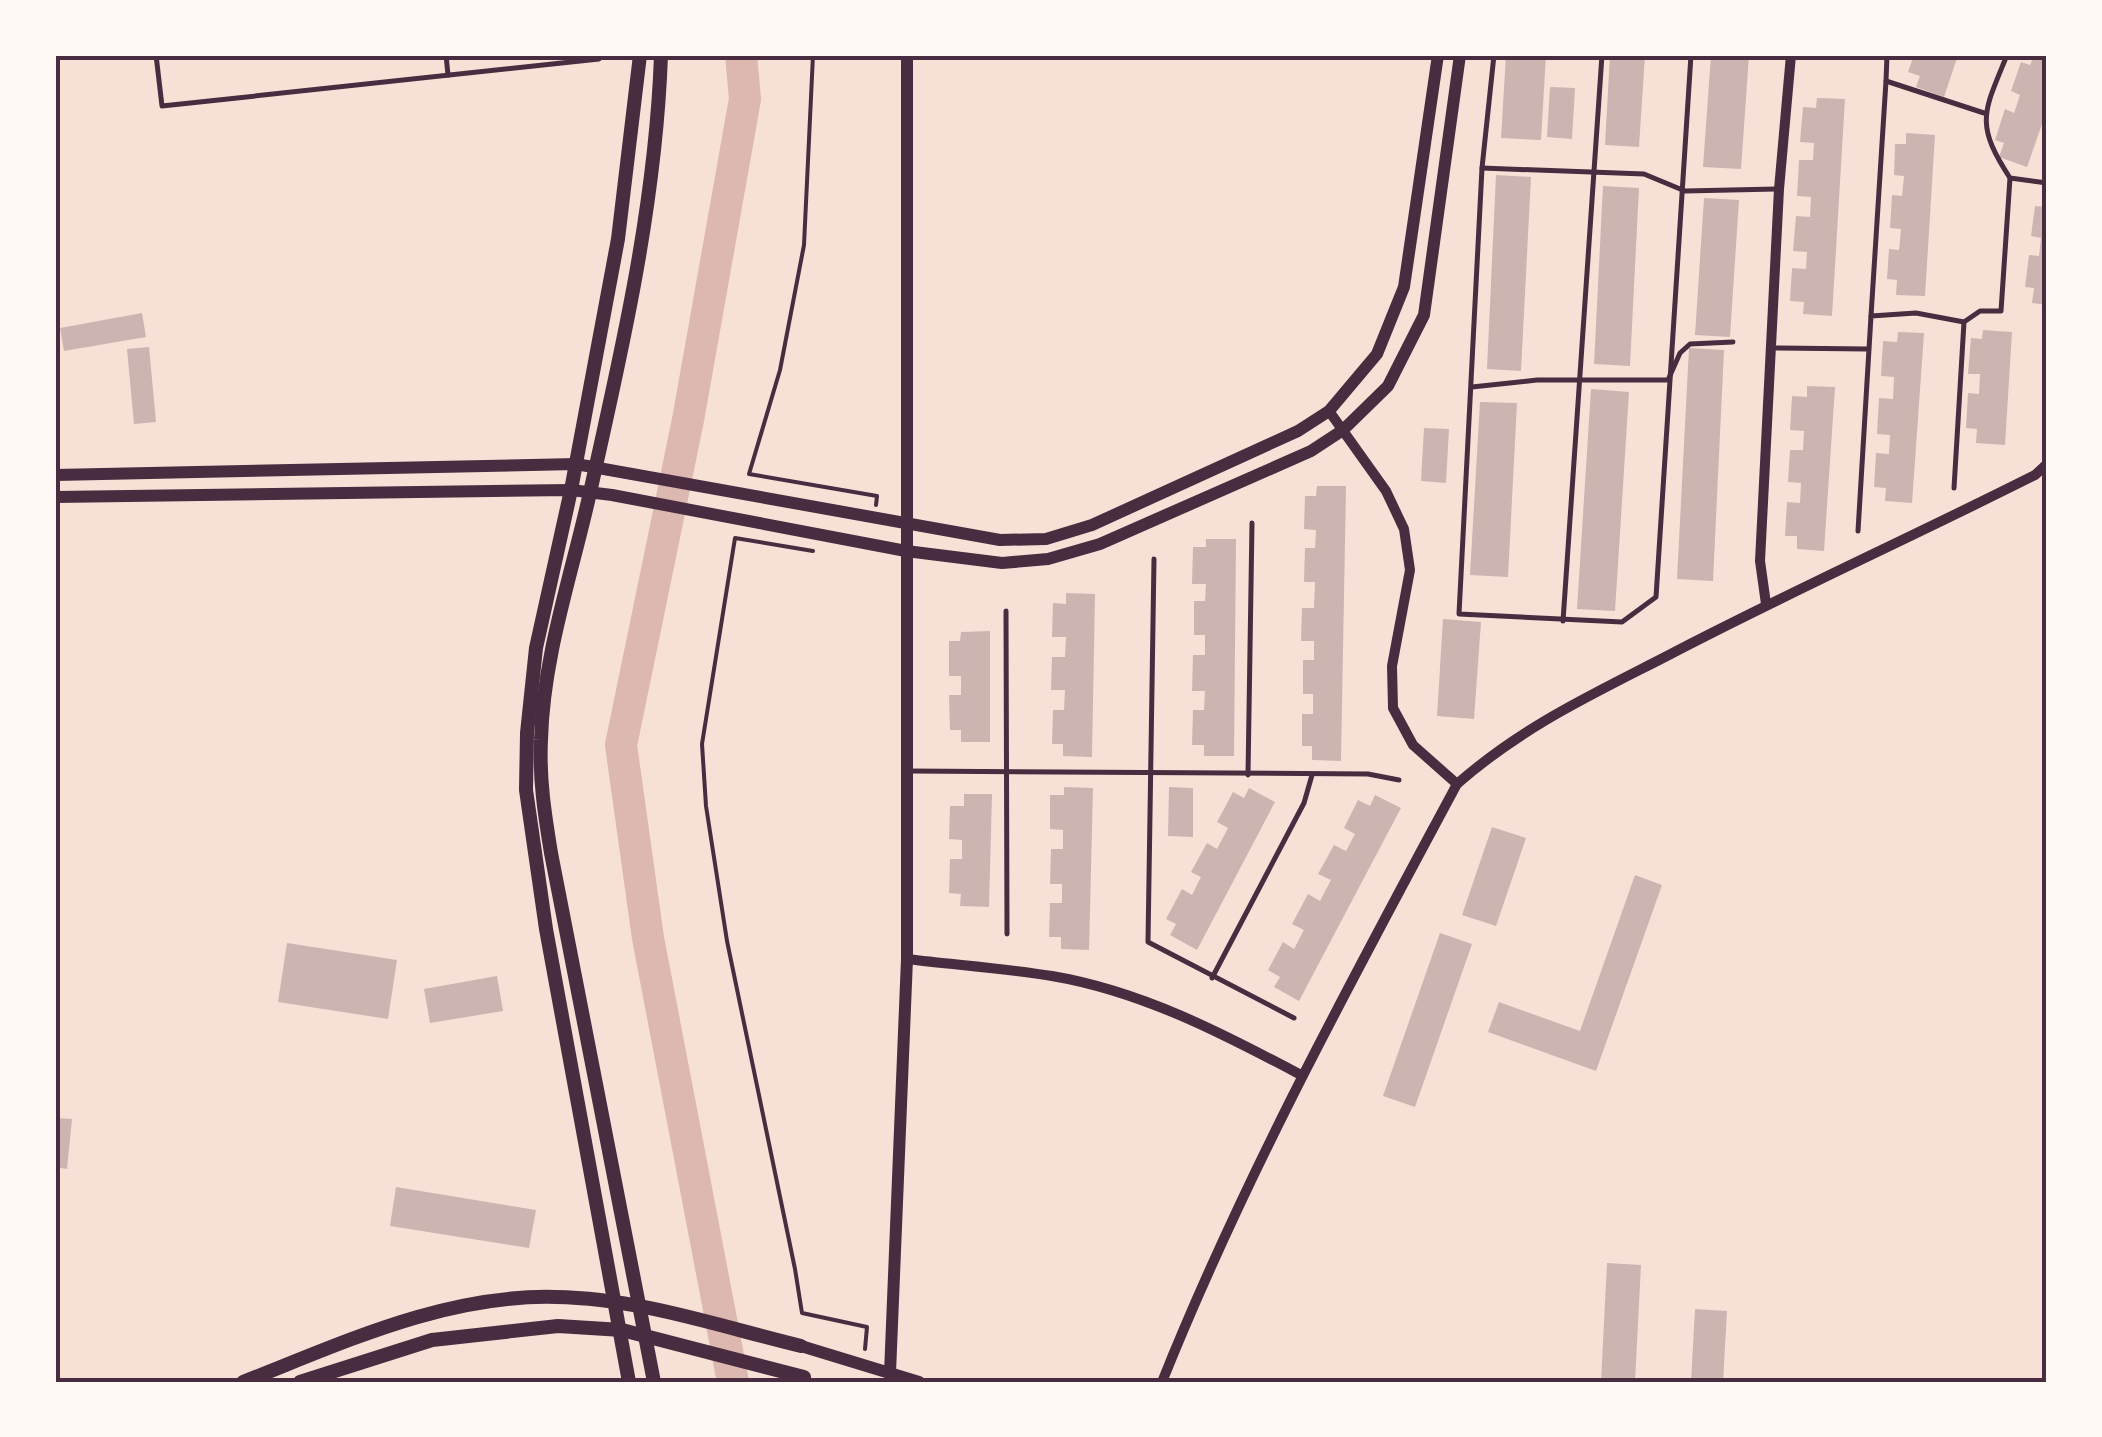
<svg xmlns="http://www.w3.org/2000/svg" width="2102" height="1437" viewBox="0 0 2102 1437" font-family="Ubuntu,sans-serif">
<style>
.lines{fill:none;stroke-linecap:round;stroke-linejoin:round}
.river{stroke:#dcb8b0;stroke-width:32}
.building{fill:#ccb4b1}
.path{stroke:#4a2c40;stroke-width:4}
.service{stroke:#4a2c40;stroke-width:5}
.minor{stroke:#4a2c40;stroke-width:10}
.tertiary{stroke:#4a2c40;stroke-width:12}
.secondary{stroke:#4a2c40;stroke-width:14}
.neatline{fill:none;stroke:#4a2c40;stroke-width:4}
</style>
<rect width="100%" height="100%" fill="#f7e1d7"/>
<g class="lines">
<polyline class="river" points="733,1382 648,938 621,745 688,420 745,99 741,55"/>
</g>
<g class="building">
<polygon points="1506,55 1546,55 1541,140 1501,138"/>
<polygon points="1610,55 1645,55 1639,147 1605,145"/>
<polygon points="1711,55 1749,55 1741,169 1703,167"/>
<polygon points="1914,55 1958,55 1944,97 1916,87 1920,76 1908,72"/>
<polygon points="2034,56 2047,61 2047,110 2027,167 1999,157 2004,143 1995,140 2005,109 2014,113 2020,95 2011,91 2021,62 2030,65"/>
<polygon points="1550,87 1575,88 1572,139 1547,137"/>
<polygon points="1817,98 1845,99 1832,316 1803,314 1804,302 1790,301 1792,268 1806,269 1807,252 1793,251 1796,216 1810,217 1811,197 1797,196 1799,160 1813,160 1814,143 1800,142 1803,107 1816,108"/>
<polygon points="1906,133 1935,135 1925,296 1896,295 1897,280 1887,279 1889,249 1899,250 1901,229 1890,228 1892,195 1902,196 1904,176 1894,175 1895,144 1906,144"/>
<polygon points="1496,175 1531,177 1521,371 1487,369"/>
<polygon points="1603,186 1639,188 1630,366 1594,364"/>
<polygon points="1704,198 1739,200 1730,337 1695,335"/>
<polygon points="2035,206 2047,207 2047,305 2032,303 2034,288 2025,287 2029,255 2039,256 2041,238 2031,236"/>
<polygon points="142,313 146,337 64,351 60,328"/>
<polygon points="1983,330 2012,332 2005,445 1976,443 1977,429 1966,428 1968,393 1979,394 1980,374 1968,374 1971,338 1982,339"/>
<polygon points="1898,332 1924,333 1912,503 1885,501 1886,488 1874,487 1876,453 1889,454 1890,435 1877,434 1879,398 1893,399 1894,377 1881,376 1883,341 1897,342"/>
<polygon points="149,347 156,422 134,424 127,349"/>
<polygon points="1689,348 1724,350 1713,581 1677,579"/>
<polygon points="1807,386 1835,387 1824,551 1797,549 1797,536 1785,536 1787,502 1800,503 1801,483 1788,482 1790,450 1803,450 1804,431 1790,430 1792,396 1807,397"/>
<polygon points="1591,389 1629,392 1615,611 1577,609"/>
<polygon points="1480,402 1517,403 1508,577 1470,575"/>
<polygon points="1424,428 1449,429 1446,483 1421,481"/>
<polygon points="1317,486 1346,486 1341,761 1312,760 1312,746 1302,746 1302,714 1313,714 1313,694 1303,694 1303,660 1314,660 1314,641 1301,641 1302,608 1314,608 1315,582 1304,582 1305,548 1315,548 1316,530 1304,529 1305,496 1316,496"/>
<polygon points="1206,539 1236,539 1234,756 1204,756 1204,745 1192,745 1193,710 1204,710 1205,691 1192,691 1193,655 1205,655 1205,635 1194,635 1194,601 1205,601 1206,584 1192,584 1193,547 1206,547"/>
<polygon points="1066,593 1095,594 1092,757 1063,756 1063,744 1052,744 1053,710 1064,710 1065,690 1051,690 1052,657 1065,657 1066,637 1052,637 1053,603 1066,604"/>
<polygon points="1443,619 1481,622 1474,719 1437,716"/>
<polygon points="990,631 990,742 961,742 961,730 950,730 949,695 961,695 961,676 949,676 949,641 960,641 961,632"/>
<polygon points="1064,787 1093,788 1089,950 1061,949 1061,937 1049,937 1050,903 1062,903 1062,884 1050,884 1051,849 1063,849 1063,830 1050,829 1050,795 1064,795"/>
<polygon points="1169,787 1193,788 1193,837 1168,836"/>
<polygon points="1249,788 1275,802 1197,950 1170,935 1176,924 1166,919 1182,889 1192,895 1201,877 1191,872 1207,843 1217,849 1228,828 1217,822 1233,792 1244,798"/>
<polygon points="964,794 992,794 989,907 960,906 961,894 949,893 950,859 962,859 962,840 949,839 950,806 964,806"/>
<polygon points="1375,795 1401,808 1299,1001 1274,987 1280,977 1268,970 1283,942 1294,949 1304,930 1292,924 1308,894 1320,901 1331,880 1318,874 1334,845 1346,851 1355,834 1344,828 1358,800 1370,806"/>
<polygon points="1492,827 1526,838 1496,926 1462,915"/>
<polygon points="1635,875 1662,885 1596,1071 1488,1032 1499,1002 1580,1031"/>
<polygon points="1440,933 1472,944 1415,1107 1383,1096"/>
<polygon points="287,943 397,960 388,1019 278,1002"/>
<polygon points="497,976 503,1011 430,1023 424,989"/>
<polygon points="55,1118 72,1119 67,1169 55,1167"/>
<polygon points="396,1187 536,1210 529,1248 390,1226"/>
<polygon points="1607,1263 1641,1265 1635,1382 1601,1382"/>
<polygon points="1695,1309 1727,1311 1723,1382 1691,1382"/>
</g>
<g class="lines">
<g class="path">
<polyline points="813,55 804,245 780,370 749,474 877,496 876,505"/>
<polyline points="813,551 735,538 702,744 706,806 727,941 795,1269 802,1313 867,1327 865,1349"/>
</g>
<g class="service">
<polyline points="156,55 162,106 599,59"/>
<polyline points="446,55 448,75"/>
<polyline points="1494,55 1482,168 1459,614 1622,622 1656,597 1691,55"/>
<polyline points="1887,55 1886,81 1984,113"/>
<path d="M2007 55C1984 112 1974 123 2010 178L2047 183"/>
<polyline points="1482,168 1644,174 1685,191 1776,189"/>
<polyline points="1871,316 1886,81"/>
<polyline points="1773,348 1867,349"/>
<polyline points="1472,387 1537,380 1668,380 1680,353 1690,344 1733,342"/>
<polyline points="1954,488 1964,322 1980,311 2001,311 2010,178"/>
<polyline points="1858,531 1871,316 1916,313 1964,322"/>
<polyline points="1154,559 1148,942 1294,1018"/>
<polyline points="1006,611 1007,934"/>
<polyline points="1563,621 1602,55"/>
<polyline points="909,771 1368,774 1399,780"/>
<polyline points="1248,775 1252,523"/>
<polyline points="1212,978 1304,803 1312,775"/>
</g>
<g class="minor">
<polyline points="1329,411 1386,491 1404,529 1410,570 1392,666 1393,708 1413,745 1457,784"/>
<polyline points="1766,604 1760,561 1779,189 1791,55"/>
<path d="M907 959C955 965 1004 968 1052 976 1141 991 1222 1033 1301 1075"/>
<path d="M1162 1382C1245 1175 1352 980 1457 784 1522 727 1589 696 1665 657 1787 593 1912 537 2035 475L2047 464"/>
</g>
<g class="tertiary">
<polyline points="55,475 576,464 1000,540 1046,539 1092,525 1298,431 1329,411 1377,354 1404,287 1438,55"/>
<polyline points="55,497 571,490 612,495 906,551 1002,563 1048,559 1100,544 1311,451 1343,430 1388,386 1424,315 1460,55"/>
<polyline points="801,1346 919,1382"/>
<polyline points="890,1373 907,959 907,55"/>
</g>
<g class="secondary">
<path d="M243 1382C343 1343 445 1294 556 1297 638 1298 722 1327 801 1346"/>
<polyline points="300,1382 432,1340 558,1326 622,1330 804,1377"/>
<polyline points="629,1382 546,929 526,790 527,733 536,648 571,490 618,239 640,55"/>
<path d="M654 1382 551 853C545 816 539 779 541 740 543 655 573 571 591 488 623 346 656 201 661 55"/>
</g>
</g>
<rect width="2102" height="1437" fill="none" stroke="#fffaf5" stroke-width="115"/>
<rect x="58" y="58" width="1986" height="1322" class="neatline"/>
</svg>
